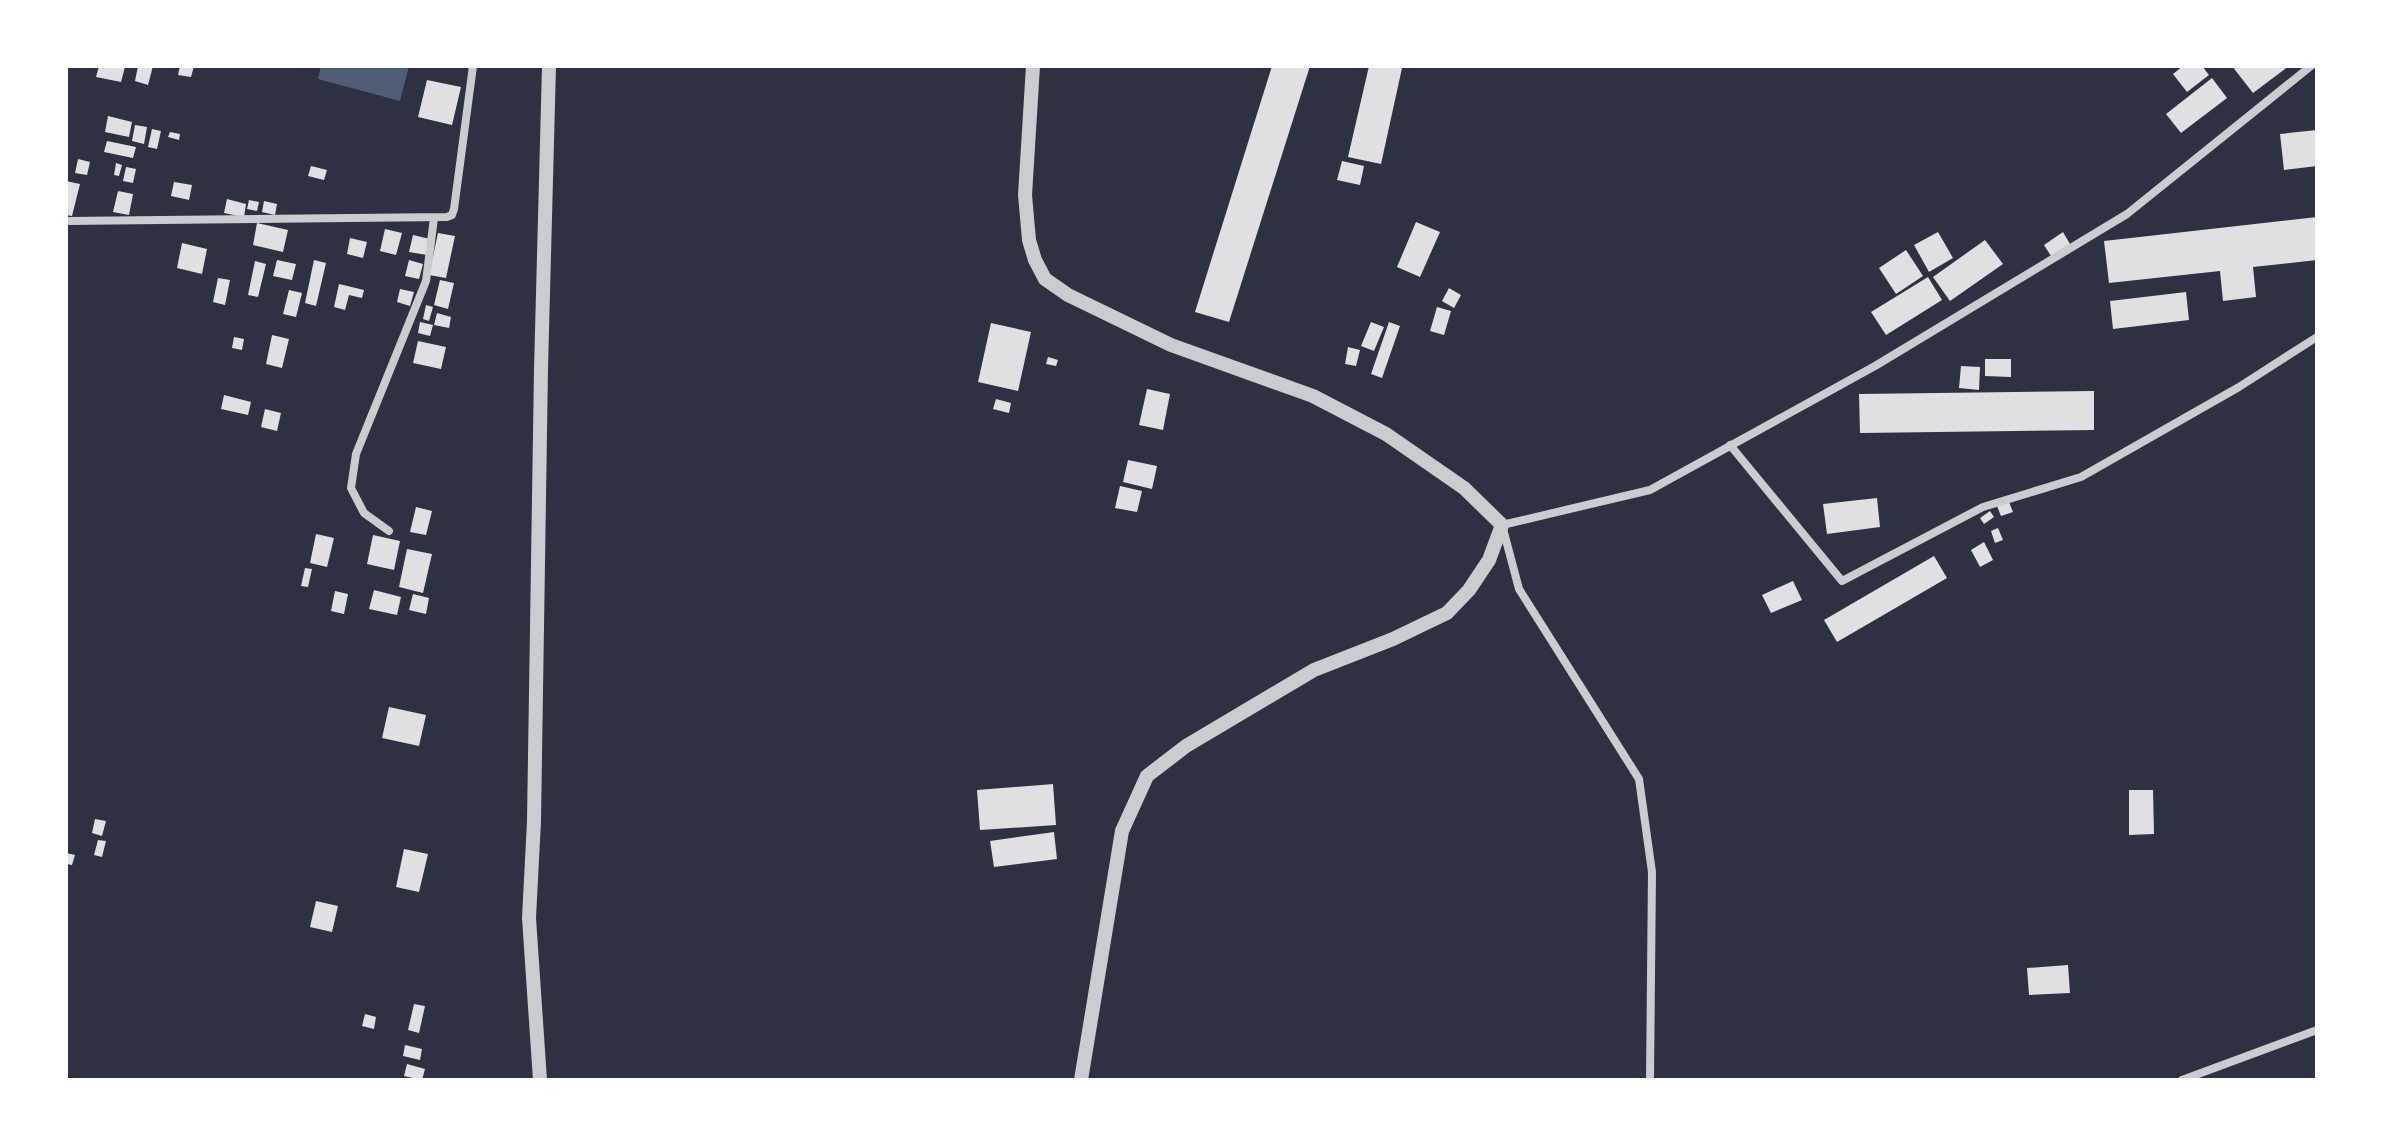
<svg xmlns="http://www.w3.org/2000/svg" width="2383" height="1146" viewBox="0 0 2383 1146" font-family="'Golos Text',sans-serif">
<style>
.water{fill:#4f5d75}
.building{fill:#e0e0e3}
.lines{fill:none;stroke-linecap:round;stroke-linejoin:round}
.minor{stroke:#caccd0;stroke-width:8}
.tertiary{stroke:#caccd0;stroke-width:14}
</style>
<rect width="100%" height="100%" fill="#2d3142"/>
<polygon class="water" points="321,66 409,66 400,101 318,79"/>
<g class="building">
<polygon points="99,66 125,67 121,82 96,77"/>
<polygon points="138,66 153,66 148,85 135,81"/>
<polygon points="180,66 194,66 191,77 178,75"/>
<polygon points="1272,66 1310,66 1229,322 1195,312"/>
<polygon points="1369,66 1402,68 1381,164 1348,157"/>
<polygon points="2183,66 2202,66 2209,75 2187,92 2173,74"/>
<polygon points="2232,66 2289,66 2253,93"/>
<polygon points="2212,78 2227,98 2181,133 2166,114"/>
<polygon points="427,80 461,87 452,125 418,117"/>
<polygon points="108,116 132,122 129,137 105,132"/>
<polygon points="135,125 147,127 144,144 132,141"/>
<polygon points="152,129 161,131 157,149 148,147"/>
<polygon points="2317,130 2317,166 2284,170 2280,134"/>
<polygon points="170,132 180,134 179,140 168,137"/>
<polygon points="107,141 136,147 133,158 104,152"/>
<polygon points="78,159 90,162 87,175 75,173"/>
<polygon points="1342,161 1364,166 1360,185 1337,180"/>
<polygon points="116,163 122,165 119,176 114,175"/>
<polygon points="311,166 327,170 324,180 308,176"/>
<polygon points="126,167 136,169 133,183 123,181"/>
<polygon points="66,181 80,184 72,216 66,215"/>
<polygon points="174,182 192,185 189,200 171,196"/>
<polygon points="118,191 133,194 129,215 113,212"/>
<polygon points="227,199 246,204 244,217 224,213"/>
<polygon points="249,200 259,202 257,211 247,209"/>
<polygon points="264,201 277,204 275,215 262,212"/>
<polygon points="2317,217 2317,260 2253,267 2256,297 2223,301 2220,271 2109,283 2104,241"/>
<polygon points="1416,222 1440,232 1420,277 1397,267"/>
<polygon points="257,223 288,230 283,252 253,245"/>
<polygon points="385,229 402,233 396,255 380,251"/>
<polygon points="1938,232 1953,258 1929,272 1914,245"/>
<polygon points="2063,232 2070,244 2051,256 2044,245"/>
<polygon points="438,233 455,236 446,278 429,275"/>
<polygon points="413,235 430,239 427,255 409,252"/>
<polygon points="350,238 367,242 363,258 347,254"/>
<polygon points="1985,240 2003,264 1950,301 1933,277"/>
<polygon points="182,243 207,249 202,274 177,268"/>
<polygon points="1906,250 1923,276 1896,294 1879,268"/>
<polygon points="277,260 296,264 292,280 273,276"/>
<polygon points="314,260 326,263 316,306 305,303"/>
<polygon points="409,260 423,264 419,279 405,276"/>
<polygon points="255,261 266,264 258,297 248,295"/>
<polygon points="1928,277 1942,300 1886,335 1871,312"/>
<polygon points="218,278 230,280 225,305 213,302"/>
<polygon points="440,280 454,283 448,309 434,305"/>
<polygon points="339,284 364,290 362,298 349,295 345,310 334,307"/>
<polygon points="1449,288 1461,295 1454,308 1442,301"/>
<polygon points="400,289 414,292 410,306 397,302"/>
<polygon points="289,290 302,293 296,317 283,314"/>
<polygon points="2186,292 2189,320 2113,329 2110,301"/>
<polygon points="426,305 433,307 429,321 423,319"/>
<polygon points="1437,307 1451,311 1444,335 1430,331"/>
<polygon points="437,313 451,317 449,328 434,325"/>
<polygon points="420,322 433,325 430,336 418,333"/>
<polygon points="1371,322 1384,327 1374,351 1361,346"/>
<polygon points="1389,322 1400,326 1382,378 1371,374"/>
<polygon points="991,323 1031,332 1018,391 978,382"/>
<polygon points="272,335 289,339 282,368 266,364"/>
<polygon points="234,337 244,339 242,350 232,348"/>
<polygon points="418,341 446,347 441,369 413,363"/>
<polygon points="1348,347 1360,350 1356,366 1345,364"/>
<polygon points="1048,357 1058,360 1056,366 1046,364"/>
<polygon points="1985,359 2011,359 2011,377 1985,376"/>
<polygon points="1961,366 1980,367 1979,390 1959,388"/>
<polygon points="1147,389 1170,394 1163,430 1139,425"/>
<polygon points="2094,391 2094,430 1860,433 1859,394"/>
<polygon points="224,395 251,402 248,415 221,409"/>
<polygon points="996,399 1011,403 1009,413 993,409"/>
<polygon points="265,409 281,413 277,431 261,427"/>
<polygon points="1128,460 1157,466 1152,489 1123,482"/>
<polygon points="1120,486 1142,491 1137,512 1115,508"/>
<polygon points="1877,498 1880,527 1827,534 1823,504"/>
<polygon points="2009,502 2013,512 2001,516 1997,506"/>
<polygon points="416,507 432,511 426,535 410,532"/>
<polygon points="1990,511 1994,517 1984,524 1980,518"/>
<polygon points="1998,528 2003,540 1995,543 1991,531"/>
<polygon points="316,534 334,538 327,567 310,563"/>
<polygon points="373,535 400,541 394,570 367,564"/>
<polygon points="1984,542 1993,560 1980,567 1971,550"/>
<polygon points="407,549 432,554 423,593 399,587"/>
<polygon points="1934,556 1947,578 1837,642 1824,620"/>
<polygon points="305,568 312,569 308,587 301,586"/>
<polygon points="1793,581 1802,600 1771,613 1762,595"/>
<polygon points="374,590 401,597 397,615 369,609"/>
<polygon points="335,591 348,594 344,614 331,611"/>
<polygon points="413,594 429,598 426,614 409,610"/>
<polygon points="389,707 426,715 419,746 382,738"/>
<polygon points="1053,784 1056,825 980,830 977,790"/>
<polygon points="2129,790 2153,790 2154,834 2129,835"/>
<polygon points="95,819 106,821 102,836 92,833"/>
<polygon points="1054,832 1057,859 994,867 990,841"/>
<polygon points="98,840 106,841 102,857 94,855"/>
<polygon points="404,849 428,854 419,892 396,887"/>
<polygon points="66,853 75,855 72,865 66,864"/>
<polygon points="316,901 338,906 332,932 310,927"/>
<polygon points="2068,965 2070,993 2029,995 2027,968"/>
<polygon points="414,1004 425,1006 419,1033 408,1030"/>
<polygon points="365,1014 376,1017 374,1029 362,1026"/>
<polygon points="405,1045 422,1049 420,1060 403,1056"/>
<polygon points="407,1064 425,1069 422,1080 404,1076"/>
</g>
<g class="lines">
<g class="minor">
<polyline points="66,221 447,217 452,215 454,209 473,66"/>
<polyline points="1730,445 1842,581 1983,507 2081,477 2239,387 2317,337"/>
<polyline points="389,531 364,513 351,488 356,454 426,281 434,218"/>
<polyline points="1650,1080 1652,872 1639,779 1519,589 1502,525 1650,490 1875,366 2127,214 2311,66"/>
<polyline points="2182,1080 2317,1030"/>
</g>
<g class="tertiary">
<polyline points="1033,66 1025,195 1029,240 1035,260 1045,279 1068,295 1171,345 1313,396 1386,434 1464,488 1502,525 1489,560 1469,590 1447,613 1393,639 1314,670 1186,746 1147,776 1122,831 1081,1080"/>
<polyline points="540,1080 529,918 534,821 541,369 549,66"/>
</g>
</g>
<rect width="2383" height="1146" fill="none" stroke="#ffffff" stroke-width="136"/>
</svg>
